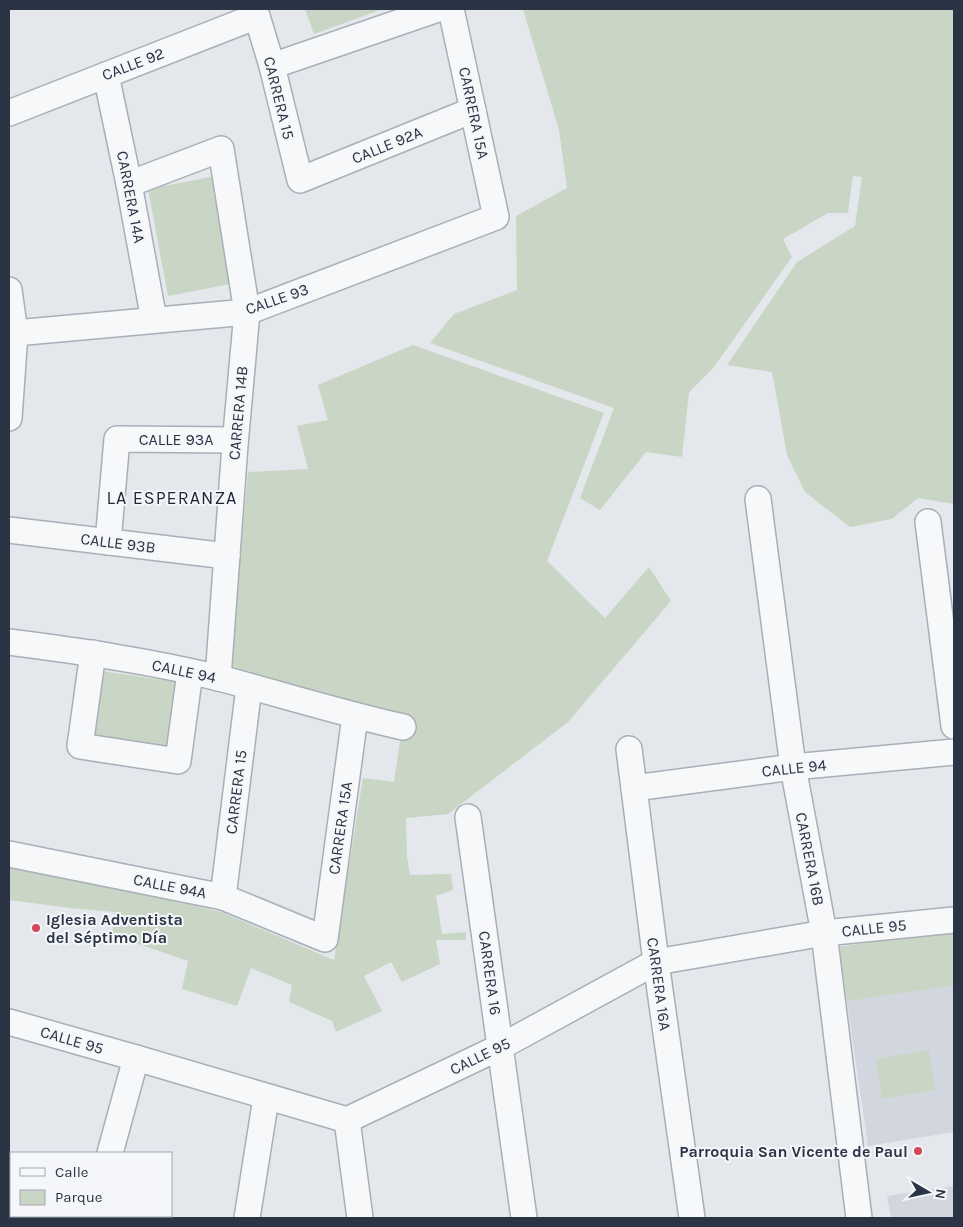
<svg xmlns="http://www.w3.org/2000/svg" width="963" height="1227" viewBox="0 0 963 1227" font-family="Karla,sans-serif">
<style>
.built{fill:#d2d6de}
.green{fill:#c9d6c5}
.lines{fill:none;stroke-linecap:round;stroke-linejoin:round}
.minor-casing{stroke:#a9aeb7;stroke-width:28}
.minor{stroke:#f7f8fa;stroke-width:25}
.poi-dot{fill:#d1495b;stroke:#f4f6f9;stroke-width:2}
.labels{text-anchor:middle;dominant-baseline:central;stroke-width:4;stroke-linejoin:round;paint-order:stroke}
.street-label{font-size:16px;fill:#2b3445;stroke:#f4f6f9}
.poi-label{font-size:16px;font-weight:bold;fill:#2b3445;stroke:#f4f6f9;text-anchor:start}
.neighbourhood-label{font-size:18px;letter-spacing:1px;fill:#1d2536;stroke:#f4f6f9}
</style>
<rect width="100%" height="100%" fill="#e4e7ec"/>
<g class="built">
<polygon points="954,930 954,1132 868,1146 839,947"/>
<polygon points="954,1186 954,1218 891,1218 887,1196"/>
</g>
<g class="green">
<polygon points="305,9 383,9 314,34"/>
<polygon points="523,9 954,9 954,504 918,498 892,519 850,527 805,492 787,455 772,372 727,365 797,262 855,226 862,177 853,176 848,213 828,213 783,239 792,257 714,367 689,392 682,457 646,452 600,510 580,498 614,408 430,343 454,314 517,290 516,216 567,188 559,130"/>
<polygon points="216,176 236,283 168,296 148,189"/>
<polygon points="413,345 604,413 547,561 605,618 649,567 671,601 568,722 448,814 406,818 407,857 410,875 451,874 453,890 436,896 442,934 466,932 466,940 436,940 440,964 402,982 391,962 364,976 382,1011 336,1032 332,1021 289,1002 292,985 251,968 237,1006 182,989 188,961 112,935 115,912 70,908 9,900 9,863 221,912 334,960 363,778 394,782 401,734 230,673 248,472 308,469 297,426 328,420 318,385"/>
<polygon points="95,670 183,683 172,756 84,742"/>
<polygon points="954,930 954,985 847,1001 839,947"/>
<polygon points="929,1050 935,1090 882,1099 876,1059"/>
</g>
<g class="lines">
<defs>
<g id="minor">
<polyline points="272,66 438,9"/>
<polyline points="106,75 129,184 154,320"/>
<polyline points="9,113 257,16 272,66 300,180 473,110"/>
<polyline points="129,184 221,149 247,312 235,445 218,678"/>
<polyline points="9,290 15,333 9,418"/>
<polyline points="15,333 247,312 496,217 451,9"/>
<polyline points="758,499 793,767 824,933 859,1218"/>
<polyline points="928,522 954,726"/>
<polyline points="9,530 227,556"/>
<polyline points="108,542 117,439 235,440"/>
<path d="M9 642C79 651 150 661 219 678 280 694 341 713 403 727"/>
<polyline points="93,653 80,746 178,761 190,672"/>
<polyline points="629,749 656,962 692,1218"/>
<polyline points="634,788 793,767 954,752"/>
<polyline points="468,817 524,1218"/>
<polyline points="9,854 223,897 325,939 355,716"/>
<polyline points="223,897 249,687"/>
<polyline points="9,1022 136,1058 347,1120 500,1047 656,962 824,933 954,920"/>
<polyline points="347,1120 360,1218"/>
<polyline points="110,1153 136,1058"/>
<polyline points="91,1218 92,1216"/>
<polyline points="247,1218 266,1098"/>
</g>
</defs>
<use href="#minor" class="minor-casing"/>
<use href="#minor" class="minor"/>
</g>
<g class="poi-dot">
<circle cx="36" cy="928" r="5"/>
<circle cx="918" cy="1151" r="5"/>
</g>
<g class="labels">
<g class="street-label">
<text transform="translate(133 64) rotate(-21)">CALLE 92</text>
<text transform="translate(279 98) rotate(76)">CARRERA 15</text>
<text transform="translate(474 113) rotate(78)">CARRERA 15A</text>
<text transform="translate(387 145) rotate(-22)">CALLE 92A</text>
<text transform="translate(131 197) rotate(79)">CARRERA 14A</text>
<text transform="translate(277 299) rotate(-19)">CALLE 93</text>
<text transform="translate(238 413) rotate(-85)">CARRERA 14B</text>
<text x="176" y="439">CALLE 93A</text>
<text transform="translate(118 543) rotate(7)">CALLE 93B</text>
<text transform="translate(184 671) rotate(12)">CALLE 94</text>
<text transform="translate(794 768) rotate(-6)">CALLE 94</text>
<text transform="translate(236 792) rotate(-83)">CARRERA 15</text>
<text transform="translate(340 828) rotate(-82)">CARRERA 15A</text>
<text transform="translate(810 859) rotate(79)">CARRERA 16B</text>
<text transform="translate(170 886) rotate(11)">CALLE 94A</text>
<text transform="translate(874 928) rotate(-6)">CALLE 95</text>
<text transform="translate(490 973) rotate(82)">CARRERA 16</text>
<text transform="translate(659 984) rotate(82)">CARRERA 16A</text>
<text transform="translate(72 1040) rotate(16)">CALLE 95</text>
<text transform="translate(480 1056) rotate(-26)">CALLE 95</text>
</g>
<g class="poi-label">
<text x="46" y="919">Iglesia Adventista<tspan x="46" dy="18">del Séptimo Día</tspan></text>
<text x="908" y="1151" text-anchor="end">Parroquia San Vicente de Paul</text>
</g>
<g class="neighbourhood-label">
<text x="172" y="498">LA ESPERANZA</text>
</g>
</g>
<rect width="963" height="1227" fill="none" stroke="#2b3445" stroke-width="20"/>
<rect x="10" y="1152" width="162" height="65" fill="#f4f6f9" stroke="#a4a8b1"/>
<rect x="20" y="1168" width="25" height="8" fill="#f7f8fa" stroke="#a4a8b1"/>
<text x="55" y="1177" font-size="15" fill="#2b3445">Calle</text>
<rect x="20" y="1190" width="25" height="15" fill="#c9d6c5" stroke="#a4a8b1"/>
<text x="55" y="1202" font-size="15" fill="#2b3445">Parque</text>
<g transform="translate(928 1192) rotate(99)" stroke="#f4f6f9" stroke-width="4" paint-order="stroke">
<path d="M0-4L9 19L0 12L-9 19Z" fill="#2b3445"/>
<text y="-8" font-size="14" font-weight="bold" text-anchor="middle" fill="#2b3445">N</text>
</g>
</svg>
